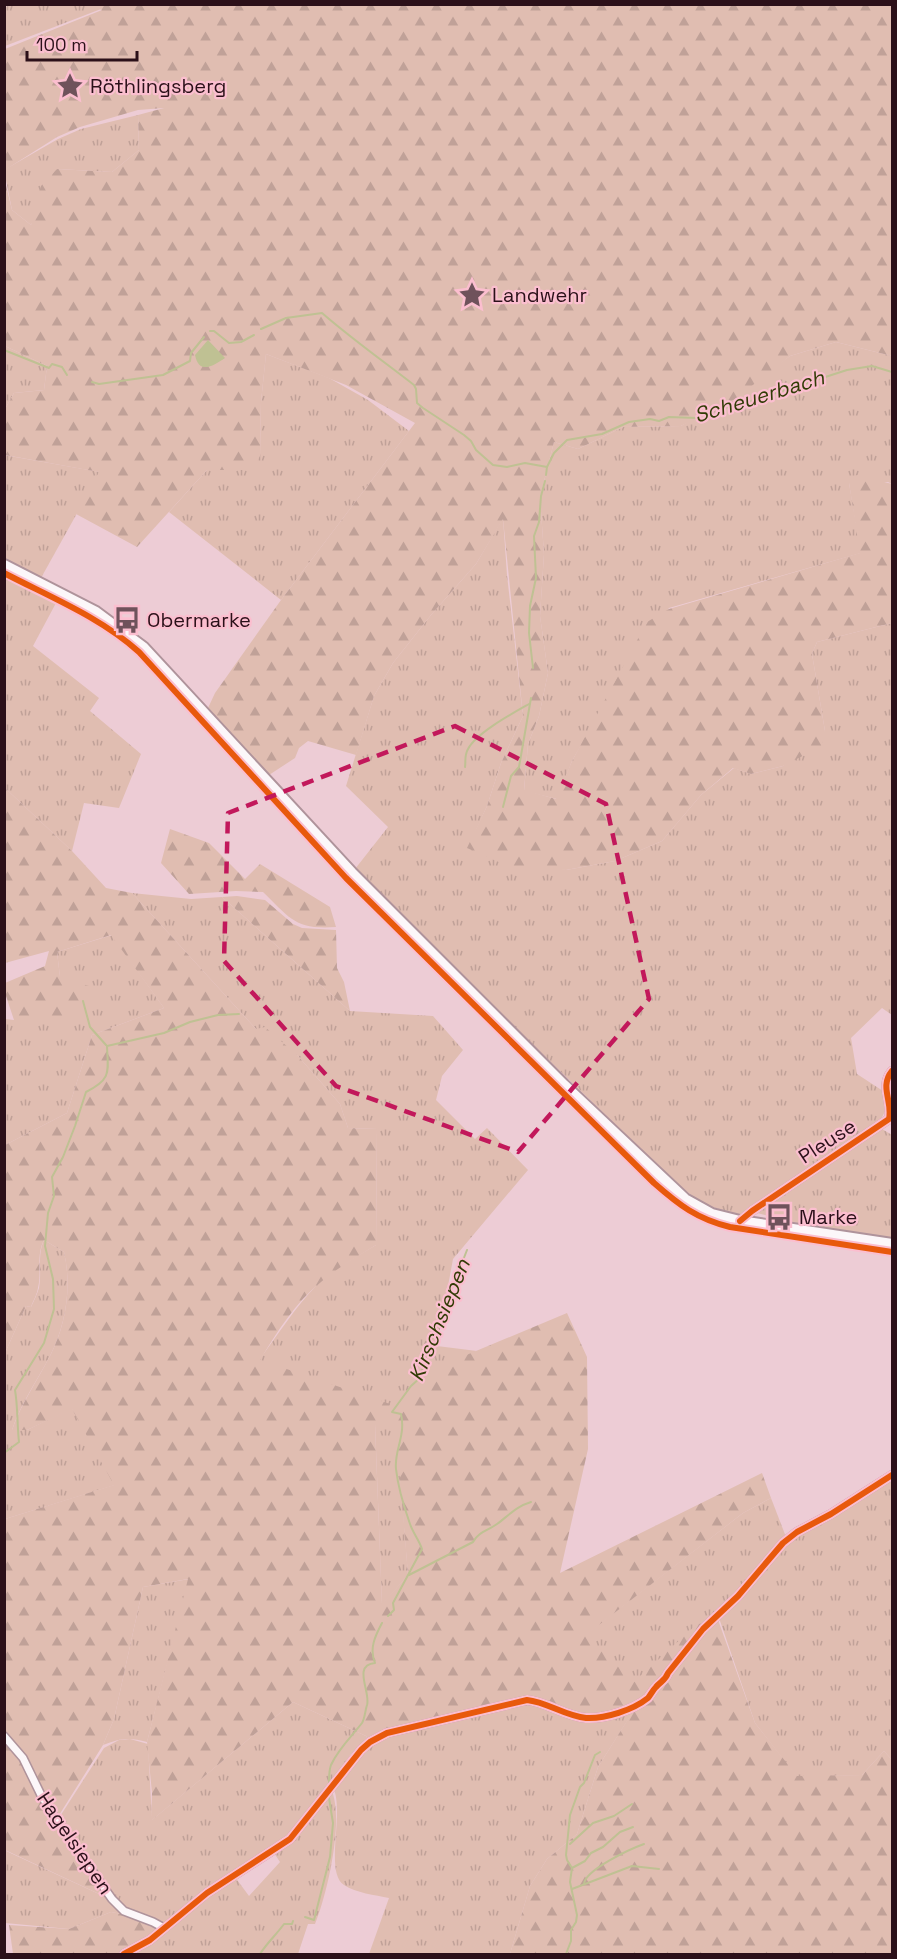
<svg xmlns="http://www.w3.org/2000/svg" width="897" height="1959" viewBox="0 0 897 1959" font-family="'Space Grotesk',sans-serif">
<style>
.grass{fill:url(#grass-tufts)}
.forest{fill:url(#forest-firs)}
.water{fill:#bfc193}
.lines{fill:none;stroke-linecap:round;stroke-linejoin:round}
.stream{stroke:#bfc193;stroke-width:2}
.street-casing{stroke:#af939b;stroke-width:10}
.primary-casing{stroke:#af939b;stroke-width:14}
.street{stroke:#fcf7f9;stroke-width:7}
.primary{stroke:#fcf7f9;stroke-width:10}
.cycleway-casing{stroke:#fbbecf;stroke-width:10}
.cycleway{stroke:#e8590c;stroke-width:6}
.marked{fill:none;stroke:#c2185b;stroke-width:4.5;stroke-dasharray:12 8;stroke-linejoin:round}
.labels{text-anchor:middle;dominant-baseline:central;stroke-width:4.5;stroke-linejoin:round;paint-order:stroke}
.poi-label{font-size:20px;fill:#2b1019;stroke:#fbbecf;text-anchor:start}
.street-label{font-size:20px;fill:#2b1019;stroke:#fbbecf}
.water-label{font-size:21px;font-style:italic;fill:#313b05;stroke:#fbbecf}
</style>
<defs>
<pattern id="grass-tufts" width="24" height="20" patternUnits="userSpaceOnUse" patternTransform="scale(1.5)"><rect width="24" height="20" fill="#e0bdb1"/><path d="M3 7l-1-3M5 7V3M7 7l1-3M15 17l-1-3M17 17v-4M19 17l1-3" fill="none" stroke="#c0a198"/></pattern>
<pattern id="forest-firs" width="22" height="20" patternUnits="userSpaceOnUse" patternTransform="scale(1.5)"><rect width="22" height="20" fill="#e0bdb1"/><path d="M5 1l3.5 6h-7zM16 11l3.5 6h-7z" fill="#c0a198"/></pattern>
</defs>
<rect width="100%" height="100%" fill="#edccd5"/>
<g class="grass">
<polygon points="86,4 101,9 5,46 5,8 8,5"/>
<polygon points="138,115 139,150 112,172 57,169 31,225 12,210 4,170 58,139 81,129"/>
<polygon points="836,342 892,356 892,484 888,482 849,483 861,553 669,608 605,703 572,761 557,799 524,791 528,744 539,716 548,673 540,616 544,554 540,497 554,442 578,449 623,427 681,426 763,375 790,356"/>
<polygon points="5,346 47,366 44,390 14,393 5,409"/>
<polygon points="266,354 329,378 368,400 409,431 281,600 169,512 207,470 260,455 261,402"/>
<polygon points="4,455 100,472 41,578 5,560"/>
<polygon points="503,518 507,575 523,716 501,763 487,806 468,848 566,870 615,861 662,841 701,795 734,768 751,774 783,766 825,731 812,654 817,642 892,623 892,1015 882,1008 851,1038 857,1074 883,1091 885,1111 878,1126 740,1216 703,1204 676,1183 412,928 355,869 388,827 346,786 374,696 393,663 431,615 476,564"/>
<polygon points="4,577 56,603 33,646 99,698 90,711 141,754 119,808 84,803 72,851 5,788"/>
<path d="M132 893 191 899 222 897 350 1011 433 1016 463 1050 442 1076 436 1100 475 1139 487 1128 528 1170 453 1259 437 1346 477 1351 464 1357 396 1419 408 1575 382 1605 375 1424 259 1360C278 1335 295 1307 317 1285 334 1268 356 1257 376 1245L377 1129 348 1128 340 1104 298 1056 256 1029Z"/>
<polygon points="112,935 164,1008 92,1035 67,1113 5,1145 5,1019 14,1020 60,977 57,952"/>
<polygon points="879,1127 892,1135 892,1238 805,1225 753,1212"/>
<path d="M44 1240 64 1252C72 1287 66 1324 50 1356 37 1381 21 1403 12 1430H27L72 1408 115 1485 5 1519V1353L26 1306 31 1307C34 1301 37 1294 39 1288 42 1271 37 1255 44 1240Z"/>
<polygon points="892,1477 892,1760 884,1751 862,1775 797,1777 755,1723 718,1615 787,1540"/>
<polygon points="771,1498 786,1537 707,1623 634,1683 585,1635 743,1513"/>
<path d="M189 1579 147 1742C130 1737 120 1738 103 1745L114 1719 143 1587Z"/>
<polygon points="293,1702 366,1736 369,1741 351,1754 295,1832 164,1927 124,1910 57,1821 104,1748 119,1740 130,1739 148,1744 152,1820"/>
<path d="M528 1702 636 1707 598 1767 577 1834 547 1859 530 1886 510 1954H369L389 1898C375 1895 356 1893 344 1885 324 1872 345 1812 333 1787 349 1766 365 1748 388 1734Z"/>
<path d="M331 1789C345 1818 327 1895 315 1924H308L298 1954H127L208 1894 235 1877 249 1896 280 1862 274 1853Z"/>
<polygon points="4,1850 112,1900 127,1915 111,1912 69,1929 5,1923"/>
</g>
<g class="forest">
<polygon points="86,5 892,5 892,356 836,342 790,356 735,399 681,426 623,427 578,449 554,442 540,497 544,554 540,616 548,673 539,716 528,744 524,790 556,799 572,761 647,622 669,609 860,553 849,483 857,475 892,484 892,623 817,642 812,654 825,731 822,746 783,766 751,774 733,768 701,795 662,841 615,861 566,870 510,867 467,848 487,806 501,763 523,716 503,519 476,564 431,615 393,663 374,696 356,755 308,741 299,748 295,758 269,775 208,708 215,693 281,600 415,423 346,385 266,354 261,402 260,456 252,470 207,470 137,547 76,514 99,472 5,455 5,409 14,393 44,390 47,366 5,346 4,177 12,210 31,225 41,186 57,169 112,172 139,150 138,115 164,108 138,110 80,127 57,137 5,170 5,49 102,10"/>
<path d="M5 788 72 851 106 888 132 893 256 1029 265 1027 298 1056 340 1104 348 1128 377 1129 376 1245C357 1257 338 1267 321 1282 295 1303 277 1332 260 1360L390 1404 375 1425 382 1604 408 1575 395 1419 464 1356 567 1313 587 1357 588 1449 560 1573 762 1473 771 1498 743 1513 586 1635 634 1682 697 1624 707 1623 717 1617 755 1723 797 1776 862 1775 884 1751 892 1760V1954H510L530 1886 547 1859 577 1834 598 1767 635 1708 587 1717 533 1698 369 1741 366 1736 293 1702 151 1821 152 1793 147 1742 188 1579 143 1587 114 1719 103 1745 56 1820 112 1900 5 1850V1519L114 1485 72 1409 27 1430H12C21 1404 37 1381 50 1356 66 1325 72 1287 64 1252L44 1240C36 1255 42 1272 38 1288 37 1295 33 1301 31 1307L26 1306 5 1353V1145L67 1113 92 1035 164 1008 111 935 57 952 60 977 89 986 79 1020H14L5 993V983L45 966 49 951 5 963Z"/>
<path d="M170 829 209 843 245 879 260 864 330 907 336 927C295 930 290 918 263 892L236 891 189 894 161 863Z"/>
<polygon points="237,896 265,900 293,924 302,928 336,930 337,968 344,982 350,1011 222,897"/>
<polygon points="111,1912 127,1915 162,1929 122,1954 13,1954 9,1925 69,1929"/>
</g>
<path class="water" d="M208 340 225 358C213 366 199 375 195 355Z"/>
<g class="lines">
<g class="stream">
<path d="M261 329 286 318 322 313C352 339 383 361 414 385L416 389 417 403 423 408 464 435 471 441 476 450 493 465 507 467 525 463 547 467 554 453 567 440 602 434 629 422 650 419 659 421 669 417 697 418 710 409 732 407 847 370 872 366 892 372"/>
<polyline points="210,331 214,331 229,343 241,342 254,335"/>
<polyline points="4,350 49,368 52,364 62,367 67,375"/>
<polyline points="92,382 99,384 163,375 190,361 191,353 204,337"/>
<polyline points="546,475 547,467"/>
<polyline points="533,668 529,633 530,606 536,578 534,536 539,522 541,496 545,481"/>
<path d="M465 767C466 761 464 756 468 749 476 733 513 713 529 704"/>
<polyline points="503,807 511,776 519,767 531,698"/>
<polyline points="83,1001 90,1027 106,1045"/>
<path d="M4 1453 19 1442C17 1425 18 1407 15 1390L44 1343 54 1309 53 1279 45 1246 48 1213 54 1196 52 1177 63 1157 75 1126 86 1092C112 1079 108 1072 107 1046L164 1033 190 1022 218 1015 239 1014"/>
<path d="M409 1575 473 1542C478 1532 489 1530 497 1524 508 1516 517 1506 531 1502"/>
<path d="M388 1616 394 1610 393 1603 422 1549C419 1540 413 1533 410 1524 404 1507 398 1487 396 1469 394 1450 406 1436 401 1414L392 1412 411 1386 421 1377 426 1355 467 1250"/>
<path d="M329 1783C329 1778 329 1770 331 1765 338 1749 352 1736 362 1723 365 1718 365 1711 367 1705 371 1692 352 1665 375 1663 369 1649 375 1636 382 1623"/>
<polyline points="570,1844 593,1823 614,1816 632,1804"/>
<polyline points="572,1868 585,1861 591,1853 603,1847 620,1832 633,1827"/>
<path d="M584 1884C585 1870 630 1849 644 1844"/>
<polyline points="572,1889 632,1866 659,1869"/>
<polyline points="305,1917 314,1920 330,1857 333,1823 329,1798"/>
<path d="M260 1954C267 1943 276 1935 284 1924H292L293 1921"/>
<polyline points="566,1954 571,1941 571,1930 576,1922 577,1915 570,1882 572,1868 567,1860 566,1855 570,1815 580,1787 584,1783 595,1755 600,1752"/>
</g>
<defs>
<g id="street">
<path d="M740 1221 752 1211 889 1119C893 1101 879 1087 892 1071"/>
<polyline points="4,1736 23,1758 41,1795 57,1821 112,1899 124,1911 153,1922 164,1928"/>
<path d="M124 1954 150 1940 207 1893 290 1839 361 1750 370 1742 387 1733 527 1700C547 1702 565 1716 586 1718 605 1719 633 1710 648 1698 651 1694 653 1690 656 1687 661 1681 665 1681 668 1673L703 1629 738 1596 783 1543 797 1532 831 1514 892 1475"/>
</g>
<polyline id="primary" points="4,565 96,612 143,647 352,873 564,1085 685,1199 712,1214 740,1221 892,1244"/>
</defs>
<use href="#street" class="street-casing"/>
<use href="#primary" class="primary-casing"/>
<use href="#street" class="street"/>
<use href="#primary" class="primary"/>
<defs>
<g id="cycleway">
<path d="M4 573C50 597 100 617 139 652L346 878 654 1183C679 1205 697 1219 730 1227L892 1252"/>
<path d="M740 1221 752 1211 889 1119C893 1101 879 1087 892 1071"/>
<path d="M124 1954 150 1940 207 1893 290 1839 361 1750 370 1742 387 1733 527 1700C547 1702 565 1716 586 1718 605 1719 633 1710 648 1698 651 1694 653 1690 656 1687 661 1681 665 1681 668 1673L703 1629 738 1596 783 1543 797 1532 831 1514 892 1475"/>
</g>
</defs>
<use href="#cycleway" class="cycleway-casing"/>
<use href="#cycleway" class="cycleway"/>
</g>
<path class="marked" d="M455 726 606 804 649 999 518 1152 336 1086 224 961 228 813Z"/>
<defs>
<symbol id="sight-bare" viewBox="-9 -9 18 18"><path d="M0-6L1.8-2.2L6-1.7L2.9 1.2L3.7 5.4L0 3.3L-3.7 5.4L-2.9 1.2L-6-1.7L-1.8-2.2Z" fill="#6f525b" stroke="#fbbecf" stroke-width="2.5" paint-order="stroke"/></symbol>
<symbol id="bus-bare" viewBox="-9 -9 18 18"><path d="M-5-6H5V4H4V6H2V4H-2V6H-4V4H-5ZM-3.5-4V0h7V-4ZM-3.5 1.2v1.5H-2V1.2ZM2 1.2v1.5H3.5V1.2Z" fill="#6f525b" stroke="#fbbecf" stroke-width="2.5" paint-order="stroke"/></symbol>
</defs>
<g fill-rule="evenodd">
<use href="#sight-bare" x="51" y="67" width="38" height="38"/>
<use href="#sight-bare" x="453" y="276" width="38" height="38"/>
<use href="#bus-bare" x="108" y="601" width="38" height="38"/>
<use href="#bus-bare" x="760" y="1198" width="38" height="38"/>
</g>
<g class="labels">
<g class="poi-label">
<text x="90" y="86">Röthlingsberg</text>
<text x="492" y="295">Landwehr</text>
<text x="147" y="620">Obermarke</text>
<text x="799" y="1217">Marke</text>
</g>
<g class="street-label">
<text transform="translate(827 1141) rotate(-33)">Pleuse</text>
<text transform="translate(75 1843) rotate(56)">Hagelsiepen</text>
</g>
<g class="water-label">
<text transform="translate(759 396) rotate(-17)">Scheuerbach</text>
<text transform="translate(439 1320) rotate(-68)">Kirschsiepen</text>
</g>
</g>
<rect width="897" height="1959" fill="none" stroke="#2b1019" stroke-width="12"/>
<path d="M27 51v9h110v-9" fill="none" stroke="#2b1019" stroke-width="3"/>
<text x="36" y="51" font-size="18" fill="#2b1019" stroke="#fbbecf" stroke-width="4.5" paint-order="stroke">100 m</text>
</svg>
